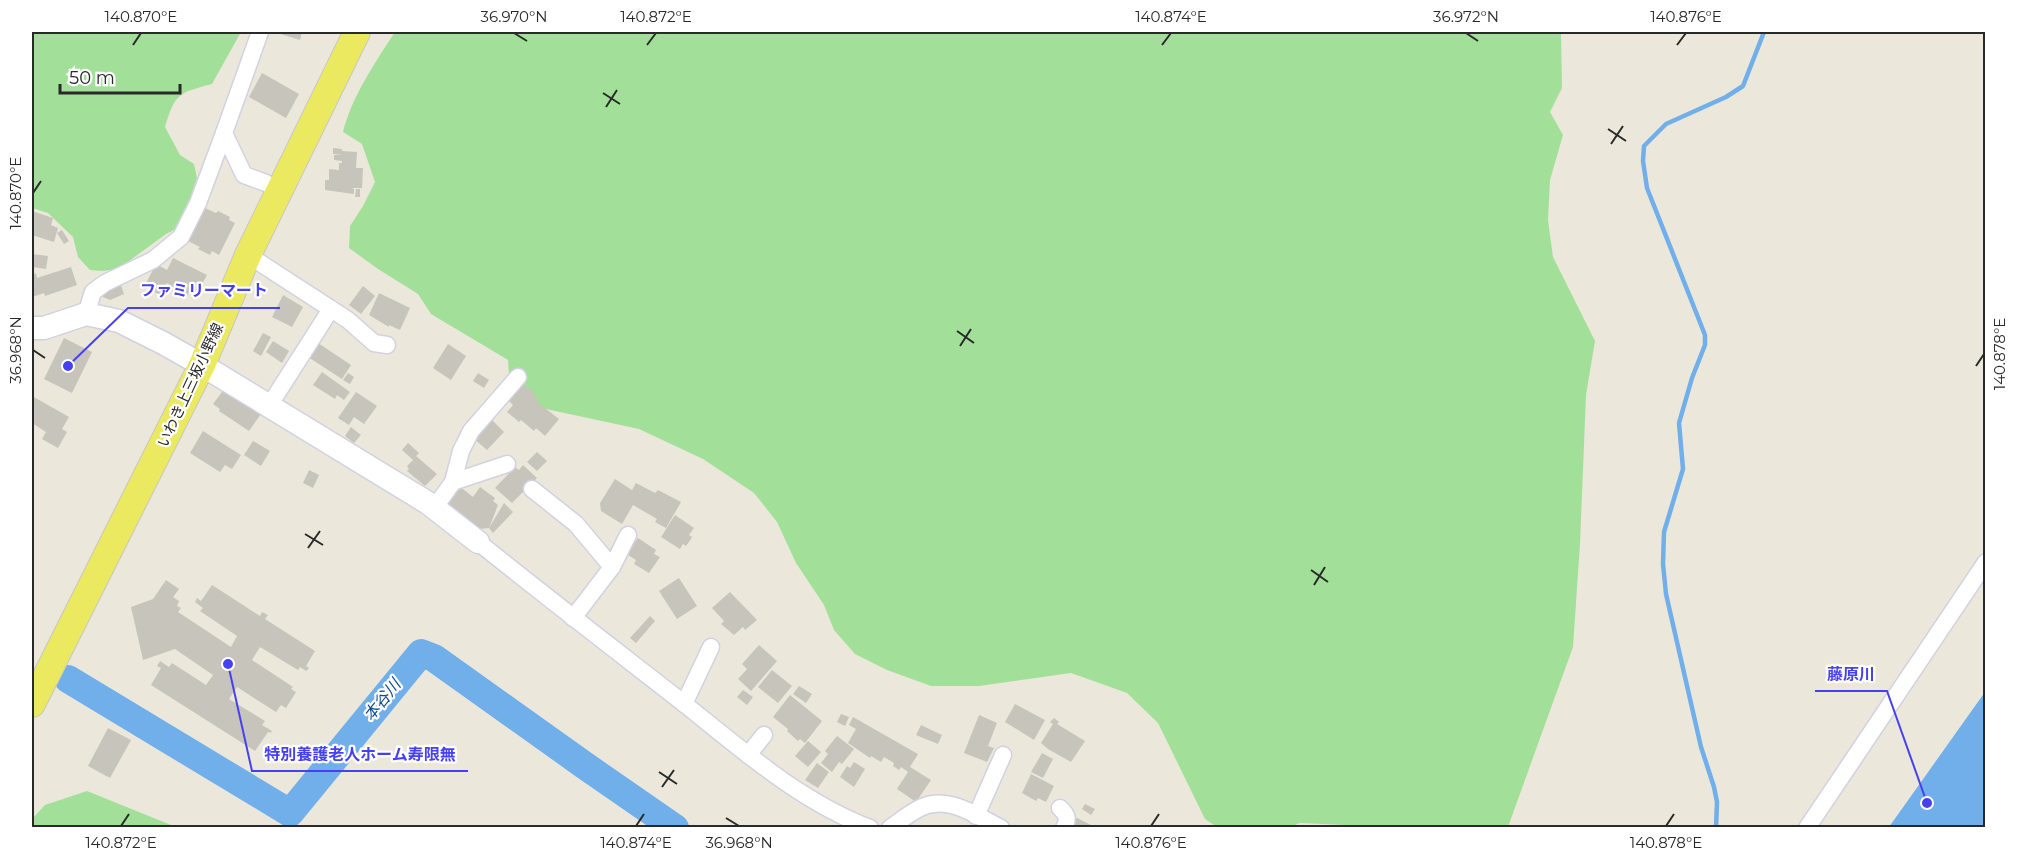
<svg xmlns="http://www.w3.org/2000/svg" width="2017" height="859" viewBox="0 0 2017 859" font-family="Montserrat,'Noto Sans JP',sans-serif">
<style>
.green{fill:#a2e099}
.water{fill:#71afea}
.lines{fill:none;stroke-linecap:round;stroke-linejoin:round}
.stream{stroke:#71afea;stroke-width:4.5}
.river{stroke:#71afea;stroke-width:28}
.building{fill:#c6c4bb}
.street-casing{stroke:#d1d1e2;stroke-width:19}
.secondary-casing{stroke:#d1d1e2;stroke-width:25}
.primary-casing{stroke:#c7c7c7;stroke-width:28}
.street{stroke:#fff;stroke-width:16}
.secondary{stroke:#fff;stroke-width:22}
.primary{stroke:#ebe960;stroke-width:26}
.ticks{fill:none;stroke:#292929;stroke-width:2}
.labels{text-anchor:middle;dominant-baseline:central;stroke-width:4.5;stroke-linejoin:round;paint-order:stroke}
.street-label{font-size:15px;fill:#292929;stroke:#fff}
.water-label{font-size:16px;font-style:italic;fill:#124b94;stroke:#fff}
.leader{fill:none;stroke:#4640f3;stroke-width:2}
.callout-dot{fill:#4640f3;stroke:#fff;stroke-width:2}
.callout-label{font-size:16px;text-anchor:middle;font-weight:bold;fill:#4640f3;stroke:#fff;stroke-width:4.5;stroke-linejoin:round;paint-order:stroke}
.neatline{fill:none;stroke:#292929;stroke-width:2}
.ticks-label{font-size:15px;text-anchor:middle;fill:#292929}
</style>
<rect width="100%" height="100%" fill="#ebe8db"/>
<g class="green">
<path d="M32 32H241L212 84C179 93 175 93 165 127L180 155 194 164 197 178 189 202 176 229 166 234 118 269 102 271 90 270 78 257 73 237 48 213 32 208Z"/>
<path d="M395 32H1561L1562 88 1550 112 1563 135 1550 180 1548 220 1553 257 1595 341 1586 395 1580 544 1573 647 1508 827 1348 828 1345 825 1300 823 1290 827H1217L1205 819 1158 723 1127 693 1071 673 979 686H931L887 670 855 654 834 630 824 605 796 563 777 522 754 493 703 459 639 429 546 409 528 401 514 387 509 374 508 360 431 314 418 294 378 269 349 248 350 226 363 206 375 182 362 144 343 132C351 98 376 61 395 32Z"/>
<polygon points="87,791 176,827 32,827 32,819 45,805"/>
</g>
<polygon class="water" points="1985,692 1985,823 1982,828 1889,827"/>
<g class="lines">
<polyline class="stream" points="1716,828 1717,802 1714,787 1701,747 1666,594 1663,564 1664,532 1683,469 1679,423 1692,378 1705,345 1705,335 1647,188 1643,161 1644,146 1666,124 1726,97 1743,86 1764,32"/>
<polyline class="river" points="68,679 290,813 421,653 434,658 584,765 675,828"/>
</g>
<g class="building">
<polygon points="274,32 302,32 300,40"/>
<polygon points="262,73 299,94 286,118 249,97"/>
<polygon points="333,148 342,149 342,151 357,152 356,168 363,168 362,188 352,188 354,189 354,194 325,190 325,180 329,180 329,169 339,170 339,163 342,163 342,161 334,160 334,155 342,154 333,154"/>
<polygon points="356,189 360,189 360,197 355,197"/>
<polygon points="205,208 216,213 218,211 230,217 229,220 235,223 219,255 212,251 210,255 198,249 200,247 188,241"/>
<polygon points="32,211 53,218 51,225 58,228 54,242 32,235"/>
<polygon points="62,230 69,241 64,244 57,233"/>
<polygon points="32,254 48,256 46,269 32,267"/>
<polygon points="173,258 207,275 196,295 189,292 187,296 167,283 161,295 144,287 156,264 167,270"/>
<polygon points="71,267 77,285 45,296 44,293 32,297 32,275 36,273 37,278"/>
<polygon points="120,282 124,294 110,300 103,297 101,289"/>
<polygon points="363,286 375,296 361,314 349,305"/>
<polygon points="379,293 410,308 400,330 389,325 389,327 369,315"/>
<polygon points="283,295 303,307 292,327 272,317"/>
<polygon points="263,333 271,337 261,356 253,351"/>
<polygon points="64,338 92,352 72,393 44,379"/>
<polygon points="273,341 289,351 282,363 266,352"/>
<polygon points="318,343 351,365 342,379 308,357"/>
<polygon points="448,344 466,356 451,380 433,368"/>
<polygon points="322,372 350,392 344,400 337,395 335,399 313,385"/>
<polygon points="348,373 354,377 350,384 343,380"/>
<polygon points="478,373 489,380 484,388 473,381"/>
<polygon points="522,383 535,393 533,395 539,400 537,402 559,419 545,436 536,428 534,431 521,420 519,422 507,412 513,405 508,400"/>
<polygon points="225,388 263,411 249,431 219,411 220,409 213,404"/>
<polygon points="356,392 377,406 364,424 354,417 349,425 338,418"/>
<polygon points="32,396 69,417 62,429 67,432 58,448 42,439 46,432 32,423"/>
<polygon points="490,418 504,432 487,450 472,437"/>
<polygon points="351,427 361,435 354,443 345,436"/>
<polygon points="203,431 241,455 232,469 225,465 220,472 190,453"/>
<polygon points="253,441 270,451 261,466 244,455"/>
<polygon points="408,443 419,453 416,456 437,474 425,486 407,471 409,469 407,466 413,460 402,450"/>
<polygon points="537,452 547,461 537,471 527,462"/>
<polygon points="523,465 537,478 512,503 495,488 515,467 519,470"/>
<polygon points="309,470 319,475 313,488 303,483"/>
<polygon points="615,479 632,490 636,483 655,493 658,490 681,502 666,528 655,522 657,519 633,505 622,524 601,511 600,503"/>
<polygon points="458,485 473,497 480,487 495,498 493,501 498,505 489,528 504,503 513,512 493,533 489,528 480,529 445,503"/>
<polygon points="675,515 694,528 689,535 692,537 691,539 686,546 683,544 680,549 661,537"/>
<polygon points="638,538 656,550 654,554 660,557 649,573 634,564 636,560 625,553 631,544 633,545"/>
<polygon points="679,578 697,606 677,619 659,591"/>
<polygon points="166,580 179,589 173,597 179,601 177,606 181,608 178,612 231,647 237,636 200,611 203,608 195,602 197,598 201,601 212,585 260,616 262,612 268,615 265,619 315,651 306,666 309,668 306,671 300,667 298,670 260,647 252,660 293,687 291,689 296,692 286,708 281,705 276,712 237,687 229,699 265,721 262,725 272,731 270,733 268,732 255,751 151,685 161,668 157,666 160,661 169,667 172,663 206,685 213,675 175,649 143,660 131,607 153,599"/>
<polygon points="730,592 757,620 745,630 743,627 734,635 721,624 724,621 712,608"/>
<polygon points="650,616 655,621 636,643 630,638"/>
<polygon points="759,645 777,661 751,691 738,679 747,669 742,664"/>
<polygon points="772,670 792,686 778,703 758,687"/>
<polygon points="799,686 812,694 806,703 793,694"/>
<polygon points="743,690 753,697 747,705 737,697"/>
<polygon points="790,695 822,721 805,743 800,739 798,741 787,731 788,729 773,717"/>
<polygon points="1015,704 1045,720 1034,740 1005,722"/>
<polygon points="841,714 849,717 845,726 837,722"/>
<polygon points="979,715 997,723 988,746 994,748 987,762 964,753"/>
<polygon points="853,717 918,754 910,767 931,780 916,802 897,789 908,772 901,767 899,770 893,766 894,763 884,757 881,762 871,756 870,758 848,743 856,729 849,725"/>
<polygon points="1054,718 1059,722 1057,724 1085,741 1071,762 1048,749 1041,743 1053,724 1050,722"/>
<polygon points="921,725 942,735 938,744 916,735"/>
<polygon points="108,728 131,740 110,778 88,766"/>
<polygon points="837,736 854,749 842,764 839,762 832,772 821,763 828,754 825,751"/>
<polygon points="808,741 821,752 808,767 795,756"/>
<polygon points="1042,753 1053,759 1043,778 1031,772"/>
<polygon points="854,762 865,769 854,787 840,777 847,766 850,768"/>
<polygon points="817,763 829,772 818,788 805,780"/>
<polygon points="1031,774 1054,786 1046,802 1038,798 1036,801 1022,793"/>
<polygon points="1085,804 1095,809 1091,815 1082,809"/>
<polygon points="1075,817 1097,828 1070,828"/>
</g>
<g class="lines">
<defs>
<g id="street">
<polyline points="260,32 224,133 244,175 266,183 279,191"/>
<polyline points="248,255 348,320 374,343 387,345"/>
<polyline points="86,314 93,292 105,283 153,260 181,237 198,203 224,133"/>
<polyline points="269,406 331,309"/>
<polyline points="453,482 461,451 471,431 518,377"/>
<polyline points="532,489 576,524 612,567"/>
<polyline points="435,507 453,482 507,464"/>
<path d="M478 542C545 596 614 649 682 702 741 749 799 801 870 828"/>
<polyline points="573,618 612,567 628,535"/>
<polyline points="684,704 711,647"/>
<polyline points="748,755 764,735"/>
<path d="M1060 808C1067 815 1069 818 1064 828"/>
<polyline points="976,816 1003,755"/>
<path d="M890 828C900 821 911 812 922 807 949 795 977 816 1001 828"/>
<polyline points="1807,828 1986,562"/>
</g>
<polyline id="secondary" points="32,328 44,328 86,314 119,321 163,343 202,365 428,503 478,542"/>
<polyline id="primary" points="32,704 202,365 248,255 357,32"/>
</defs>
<use href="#street" class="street-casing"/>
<use href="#secondary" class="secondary-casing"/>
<use href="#primary" class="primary-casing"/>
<use href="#street" class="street"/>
<use href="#secondary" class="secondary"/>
<use href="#primary" class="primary"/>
</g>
<path class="ticks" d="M514 33 527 41M1466 33 1478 41M133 45 141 33M647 45 656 33M1162 45 1171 33M1677 45 1686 33M603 93 620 104M606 107 617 90M1608 129 1626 141M1611 144 1623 126M33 193 41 181M957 331 974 343M960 346 971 329M33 350 45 358M1976 366 1984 354M305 534 323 545M308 548 320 531M1311 570 1328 582M1314 585 1325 567M659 772 677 784M662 787 674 770M726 818 739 826M121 826 129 814M636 826 644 814M1151 826 1159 814M1666 826 1674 814"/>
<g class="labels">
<g class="street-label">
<text transform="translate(190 385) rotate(-65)">いわき上三坂小野線</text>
</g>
<g class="water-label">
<text transform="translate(382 700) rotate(-51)">本谷川</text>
</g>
</g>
<path class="leader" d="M68 366L128 308H280M1927 803L1887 691H1815M228 664L252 771H468"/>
<g class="callout-dot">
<circle cx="68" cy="366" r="6"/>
<circle cx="1927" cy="803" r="6"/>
<circle cx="228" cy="664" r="6"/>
</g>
<g class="callout-label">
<text x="204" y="296">ファミリーマート</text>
<text x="1851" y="680">藤原川</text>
<text x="360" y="760">特別養護老人ホーム寿限無</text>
</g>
<rect width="2017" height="859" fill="none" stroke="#ffffff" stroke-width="66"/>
<path d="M60 84v9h120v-9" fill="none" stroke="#292929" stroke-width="3"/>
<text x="69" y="84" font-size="18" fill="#292929" stroke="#ffffff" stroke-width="4.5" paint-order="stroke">50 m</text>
<rect x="33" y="33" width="1951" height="793" class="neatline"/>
<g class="ticks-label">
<text x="141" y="22">140.870°E</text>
<text x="514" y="22">36.970°N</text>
<text x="656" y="22">140.872°E</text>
<text x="1171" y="22">140.874°E</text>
<text x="1466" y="22">36.972°N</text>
<text x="1686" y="22">140.876°E</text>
<text transform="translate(16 193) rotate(-90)" y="5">140.870°E</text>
<text transform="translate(16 350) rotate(-90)" y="5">36.968°N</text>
<text transform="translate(2000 354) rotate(-90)" y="5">140.878°E</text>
<text x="121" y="848">140.872°E</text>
<text x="636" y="848">140.874°E</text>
<text x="739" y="848">36.968°N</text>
<text x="1151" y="848">140.876°E</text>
<text x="1666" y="848">140.878°E</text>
</g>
</svg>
